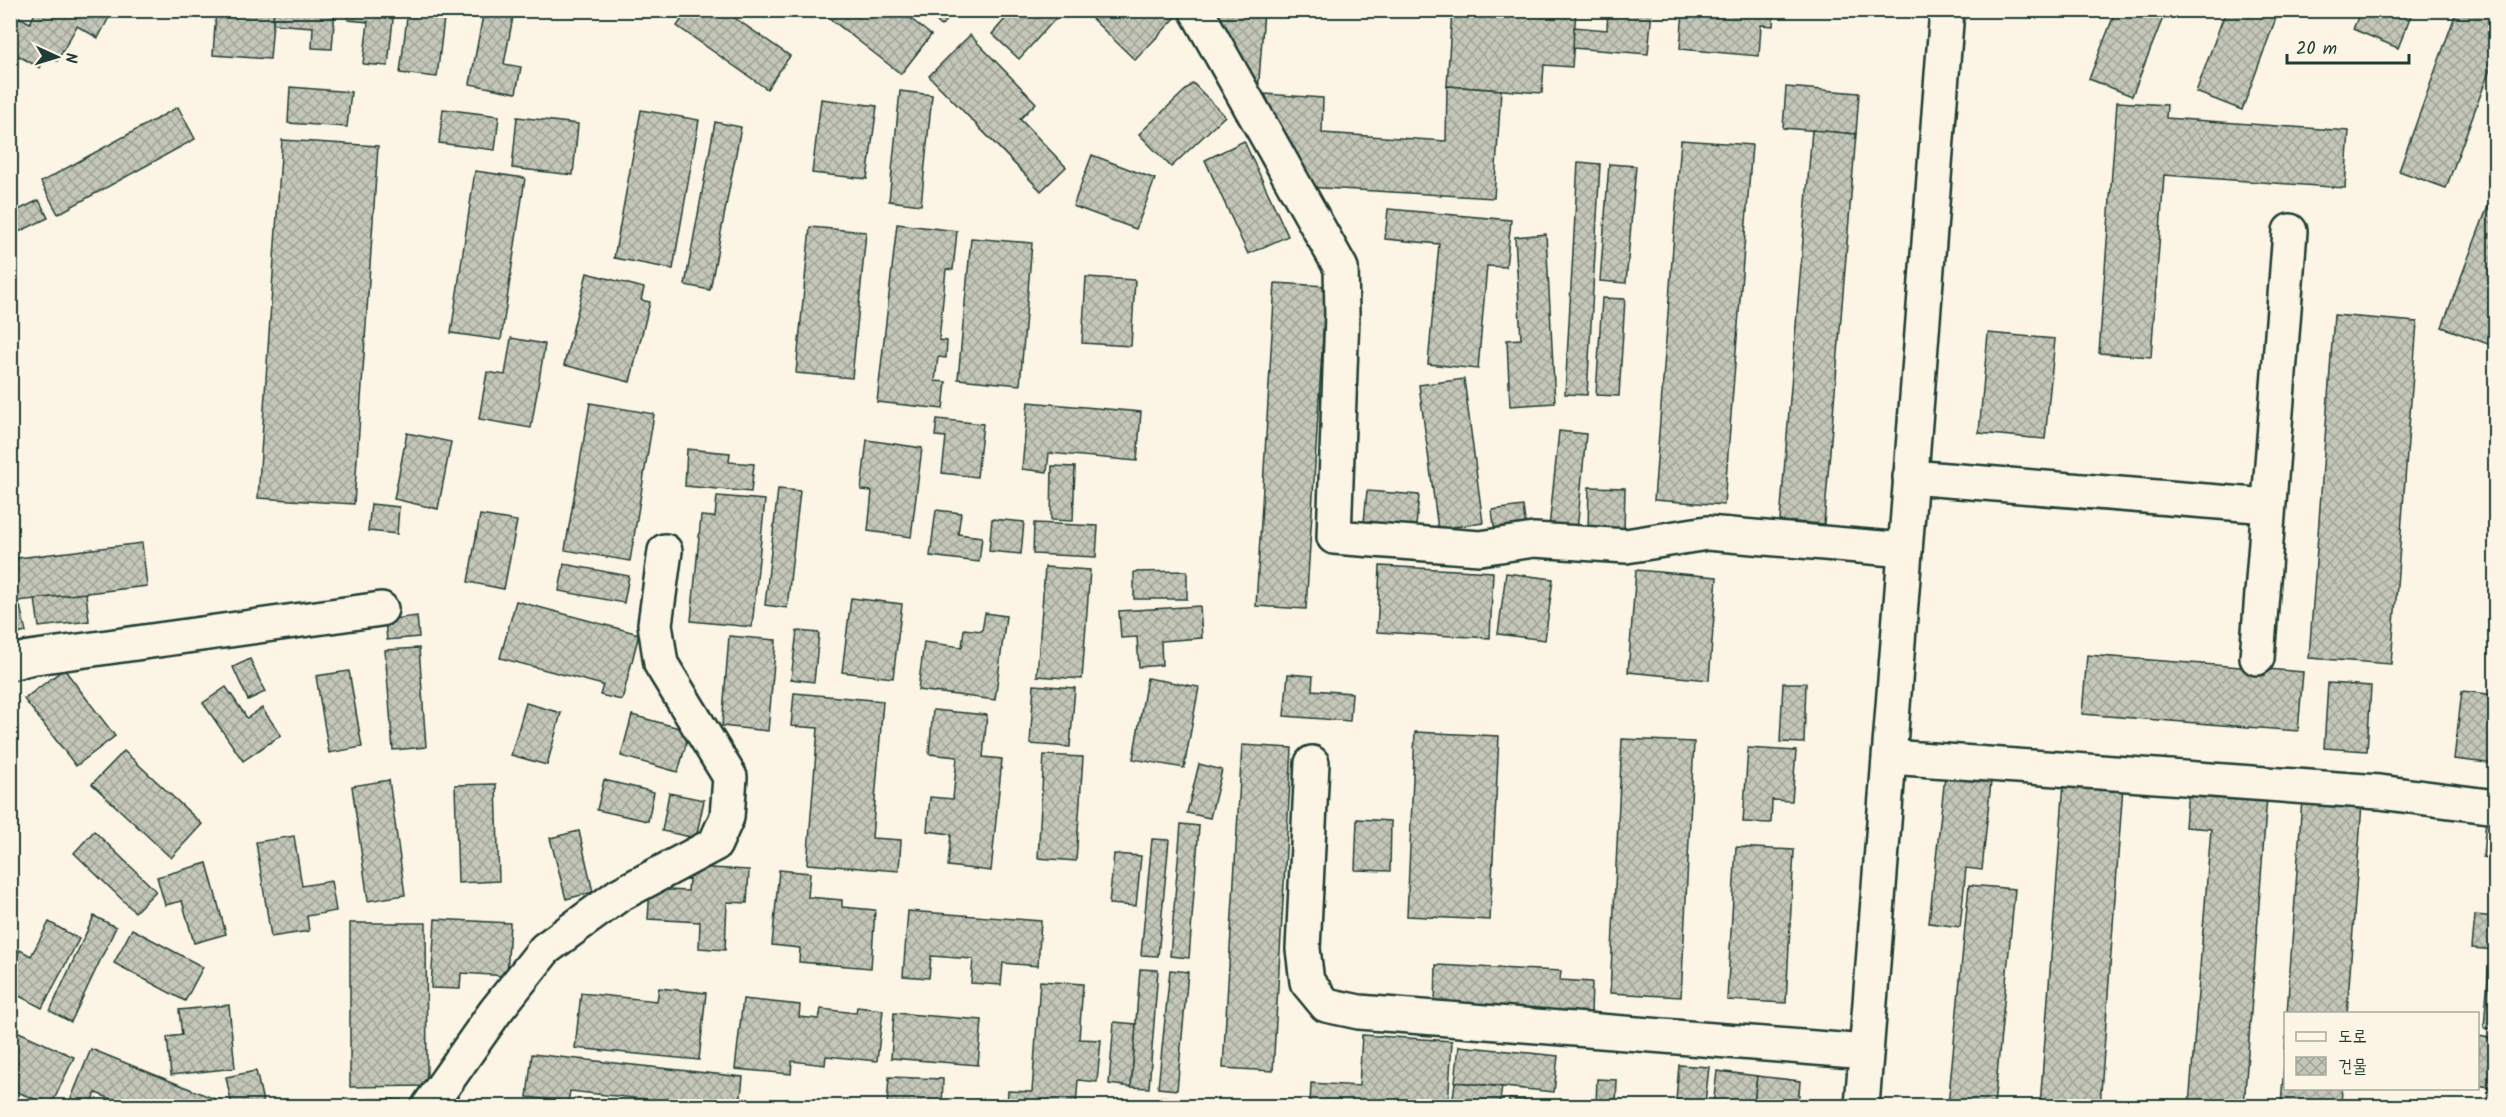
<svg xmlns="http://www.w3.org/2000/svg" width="2506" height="1117" viewBox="0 0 2506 1117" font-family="Kalam,'Poor Story',sans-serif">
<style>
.building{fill:url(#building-cross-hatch);stroke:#1f3d34;stroke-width:1.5}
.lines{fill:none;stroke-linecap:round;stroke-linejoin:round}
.minor-casing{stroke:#1f3d34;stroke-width:38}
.minor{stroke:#fcf5e5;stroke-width:33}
</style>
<defs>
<pattern id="building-cross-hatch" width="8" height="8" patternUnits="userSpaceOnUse" patternTransform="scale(1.5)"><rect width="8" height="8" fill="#c5c7b9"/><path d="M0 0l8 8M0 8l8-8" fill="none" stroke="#9fa397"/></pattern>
</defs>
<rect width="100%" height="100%" fill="#fcf5e5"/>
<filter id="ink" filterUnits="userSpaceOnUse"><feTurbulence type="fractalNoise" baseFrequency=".0167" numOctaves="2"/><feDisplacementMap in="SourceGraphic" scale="12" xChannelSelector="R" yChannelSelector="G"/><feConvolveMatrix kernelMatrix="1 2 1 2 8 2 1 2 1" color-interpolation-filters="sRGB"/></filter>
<g filter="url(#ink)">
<g class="building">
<polygon points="37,10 113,10 98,38 77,26 57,61 47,55 40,68 10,51 12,13 30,23"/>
<polygon points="216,10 274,10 270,59 213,55"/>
<polygon points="274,10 335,10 332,49 312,48 313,27 273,24"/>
<polygon points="348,10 394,10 388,66 363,64 368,22 348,20"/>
<polygon points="408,10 445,10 437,77 400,73"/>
<polygon points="484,10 514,12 504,64 521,67 516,93 470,84"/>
<polygon points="688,10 731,10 729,14 790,56 767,89 677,26"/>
<polygon points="819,10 900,10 931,35 901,74"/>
<polygon points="926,10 946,10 951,16 941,26"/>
<polygon points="1013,10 1050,10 1057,17 1019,59 992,34"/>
<polygon points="1083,10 1175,10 1179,14 1135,60"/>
<polygon points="1215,10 1264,11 1258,94"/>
<polygon points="1452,10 1576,10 1572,67 1544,65 1542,93 1447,86"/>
<polygon points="1608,10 1652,10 1648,54 1573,48 1574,27 1607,30"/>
<polygon points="1683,10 1774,11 1773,26 1761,25 1759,56 1680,49"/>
<polygon points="2116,10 2166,10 2132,96 2089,79"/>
<polygon points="2226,10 2279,10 2242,110 2196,92"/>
<polygon points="2361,10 2413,10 2398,48 2353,29"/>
<polygon points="2457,10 2496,10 2496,53 2446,188 2399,171"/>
<polygon points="970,35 1036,103 1020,119 1066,167 1041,191 929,76"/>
<polygon points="1193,83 1225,116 1171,167 1139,134"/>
<polygon points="1447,86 1501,90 1494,198 1306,187 1265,94 1323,98 1322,133 1446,141"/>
<polygon points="290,87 351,92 347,127 288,123"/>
<polygon points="1786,87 1859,93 1856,134 1783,128"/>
<polygon points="900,91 932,95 921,205 889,201"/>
<polygon points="821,99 877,106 867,179 812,173"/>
<polygon points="2117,102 2167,105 2166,118 2349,131 2345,188 2164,175 2151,357 2099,353"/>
<polygon points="178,107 195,139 58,214 41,182"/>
<polygon points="443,109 499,116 495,150 439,143"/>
<polygon points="641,110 699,120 673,269 614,258"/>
<polygon points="517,117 578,124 573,175 512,168"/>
<polygon points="715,122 741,127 710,290 685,285"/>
<polygon points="1812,130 1856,134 1824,524 1780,521"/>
<polygon points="282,140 378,146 354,504 258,498"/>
<polygon points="1681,140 1752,145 1724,505 1654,500"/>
<polygon points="1244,141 1288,236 1248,254 1205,160"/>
<polygon points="1092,155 1155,179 1136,229 1073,206"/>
<polygon points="1578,162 1600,164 1587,395 1565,394"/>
<polygon points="1609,164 1636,166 1626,283 1600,281"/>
<polygon points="475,171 525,178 501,340 451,333"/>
<polygon points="2496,185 2496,347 2442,327"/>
<polygon points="39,200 48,218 10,236 10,214"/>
<polygon points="1388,209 1511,220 1506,267 1487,266 1478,369 1428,364 1439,244 1385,239"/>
<polygon points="897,224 957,231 953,270 946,269 939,340 947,341 946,358 938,357 935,381 946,382 943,409 877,402"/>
<polygon points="810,227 866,232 852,378 796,373"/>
<polygon points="1546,234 1555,403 1510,406 1507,340 1521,339 1515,237"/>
<polygon points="971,238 1032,243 1020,385 958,379"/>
<polygon points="587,273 644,288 641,300 650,302 630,382 564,365"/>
<polygon points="1086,277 1135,280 1131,346 1082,343"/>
<polygon points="1275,283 1326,286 1306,609 1256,606"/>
<polygon points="1602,298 1625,299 1619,396 1596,395"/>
<polygon points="2334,315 2417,322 2391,664 2309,658"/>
<polygon points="1988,333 2055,339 2045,439 1979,433"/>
<polygon points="511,338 545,344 531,428 479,419 487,372 505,375"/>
<polygon points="1464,379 1483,523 1438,529 1419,385"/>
<polygon points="1028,402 1141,412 1137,461 1049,453 1047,472 1022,469"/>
<polygon points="590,403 654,414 630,561 565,550"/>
<polygon points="937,419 983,424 977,477 942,473 946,437 935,436"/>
<polygon points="1559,431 1586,434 1577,531 1549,528"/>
<polygon points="407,433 451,442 438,509 394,499"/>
<polygon points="867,440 922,448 911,537 868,531 872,491 861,490"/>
<polygon points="687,449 730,453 729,462 754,464 751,492 685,486"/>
<polygon points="1052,466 1075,467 1073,521 1051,520"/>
<polygon points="1589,487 1625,488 1624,532 1588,531"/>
<polygon points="778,489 800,491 787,608 765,605"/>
<polygon points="1367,491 1419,495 1416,526 1364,522"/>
<polygon points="717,496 765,500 752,627 691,621 701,516 715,517"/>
<polygon points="371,504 399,507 397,534 368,531"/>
<polygon points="1523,506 1526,529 1495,533 1492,510"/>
<polygon points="936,510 961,513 958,534 982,537 979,562 930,556"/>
<polygon points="480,515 517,521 504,589 468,582"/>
<polygon points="992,519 1024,522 1021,554 989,551"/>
<polygon points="1034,523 1098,526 1096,557 1033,554"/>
<polygon points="142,543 147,586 10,602 10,559"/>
<polygon points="564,564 629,576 624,603 559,591"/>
<polygon points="1380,566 1493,572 1490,638 1377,632"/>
<polygon points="1045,567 1090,570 1082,679 1037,676"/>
<polygon points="1636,570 1717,577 1709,680 1628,672"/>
<polygon points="1187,571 1187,599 1134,599 1134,572"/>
<polygon points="1506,573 1553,579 1545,640 1498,634"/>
<polygon points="86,593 89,621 39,627 35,599"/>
<polygon points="851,598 902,604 893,678 842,672"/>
<polygon points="516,601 639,634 622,700 600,695 603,685 500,658"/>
<polygon points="20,606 26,632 10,636 10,608"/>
<polygon points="1200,606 1202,638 1161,641 1162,665 1139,667 1137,637 1121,638 1119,611"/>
<polygon points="985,613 1006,616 995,700 918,690 924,642 962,647 964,629 982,631"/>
<polygon points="417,616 419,637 387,640 385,620"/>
<polygon points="797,631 819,633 814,682 791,679"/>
<polygon points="729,636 776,640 768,731 722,726"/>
<polygon points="419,648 426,747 393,750 385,650"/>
<polygon points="2087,655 2303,672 2298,731 2082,714"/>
<polygon points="250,659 265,692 248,700 233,667"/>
<polygon points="64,669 115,736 76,766 24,699"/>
<polygon points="349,671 362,747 329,753 316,676"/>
<polygon points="1288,674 1313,676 1312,690 1352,693 1350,721 1284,716"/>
<polygon points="1147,678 1199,687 1184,768 1133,759"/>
<polygon points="1783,683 1806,683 1804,743 1780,742"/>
<polygon points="2328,683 2371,686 2367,751 2324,748"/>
<polygon points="1034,685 1075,688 1070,747 1030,744"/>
<polygon points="226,687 247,718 262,708 281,735 243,761 203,703"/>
<polygon points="2462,691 2496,695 2496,764 2454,759"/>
<polygon points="794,693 883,701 872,838 901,840 899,871 807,864 818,728 791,726"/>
<polygon points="526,703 561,713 547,765 511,755"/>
<polygon points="933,710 987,715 983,757 1002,759 991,871 948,866 951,834 927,831 930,797 953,799 957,757 929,754"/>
<polygon points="632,715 690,731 678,772 621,756"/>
<polygon points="1415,732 1499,736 1490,920 1407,916"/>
<polygon points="1622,739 1694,742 1681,997 1610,993"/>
<polygon points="1242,745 1292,748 1273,1071 1223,1068"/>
<polygon points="1748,748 1796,751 1792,801 1772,800 1771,823 1743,822"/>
<polygon points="124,751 202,824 171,858 92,784"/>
<polygon points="1044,755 1083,757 1076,861 1038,858"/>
<polygon points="1199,764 1222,770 1210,818 1187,813"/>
<polygon points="1945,776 1991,781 1982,870 1966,868 1960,927 1929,923"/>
<polygon points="389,780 405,895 368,901 352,786"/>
<polygon points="604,780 654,792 648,821 597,810"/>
<polygon points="2064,782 2123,786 2100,1106 2040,1106"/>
<polygon points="496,784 499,881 458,883 455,785"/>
<polygon points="2188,790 2267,796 2244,1106 2189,1106 2211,829 2185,827"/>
<polygon points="669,793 704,800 696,838 662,831"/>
<polygon points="2302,799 2362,803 2347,1014 2287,1014"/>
<polygon points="2486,818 2496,819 2496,859 2483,857"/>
<polygon points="1357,819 1391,821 1390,871 1355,870"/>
<polygon points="1181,824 1199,826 1189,958 1170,956"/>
<polygon points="94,831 156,891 135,912 74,853"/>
<polygon points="579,831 593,892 566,899 550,838"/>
<polygon points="294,836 302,886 331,881 336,911 307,916 309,931 271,937 256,842"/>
<polygon points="1152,839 1169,840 1158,956 1141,955"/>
<polygon points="1736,847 1794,850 1786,1003 1727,1000"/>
<polygon points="1114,854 1141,856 1136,906 1109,904"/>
<polygon points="207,863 226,934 194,943 182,901 165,905 157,877"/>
<polygon points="690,867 749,870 747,903 727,902 725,950 699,948 700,922 648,919 650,889 688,891"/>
<polygon points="779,870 810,873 808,897 842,900 842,907 875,910 871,968 799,962 800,948 772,945"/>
<polygon points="1969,885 2015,889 1994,1106 1948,1106"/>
<polygon points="908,911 1041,921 1038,966 1003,963 1001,985 971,983 973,959 931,956 929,978 903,976"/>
<polygon points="2475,915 2496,917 2496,950 2472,948"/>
<polygon points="94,916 116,927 71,1022 50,1011"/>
<polygon points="435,919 510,923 507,976 461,973 460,989 431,988"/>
<polygon points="49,922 79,939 42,1008 10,991 10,969 20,950 31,956"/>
<polygon points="350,923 426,923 427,1086 350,1087"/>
<polygon points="132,929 203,967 185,1001 114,963"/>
<polygon points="2489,964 2496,965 2496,1029 2484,1028"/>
<polygon points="1436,965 1561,971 1560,980 1592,982 1591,1014 1435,1007"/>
<polygon points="1140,969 1158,970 1149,1088 1131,1087"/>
<polygon points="1170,970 1188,972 1177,1090 1158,1088"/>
<polygon points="1040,981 1083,984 1079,1039 1101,1040 1097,1082 1078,1080 1076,1106 1007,1106 1008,1091 1032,1092"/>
<polygon points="659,988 706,993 699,1060 575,1048 581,993 657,1001"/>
<polygon points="743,999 800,1005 799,1017 819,1019 821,1009 856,1013 857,1007 883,1010 877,1061 826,1056 825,1065 792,1061 791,1074 735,1069"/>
<polygon points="229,1005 235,1068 171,1075 167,1037 182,1035 179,1010"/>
<polygon points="894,1013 982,1020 978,1065 891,1058"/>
<polygon points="1114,1022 1136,1024 1131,1087 1109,1084"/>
<polygon points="10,1028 74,1057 51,1106 10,1089"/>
<polygon points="1362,1035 1452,1041 1448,1106 1310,1106 1311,1083 1359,1086"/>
<polygon points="2286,1036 2286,1088 2342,1088 2341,1106 2281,1106"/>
<polygon points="2478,1036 2496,1039 2496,1088 2478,1085"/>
<polygon points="1459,1046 1558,1056 1554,1092 1455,1082"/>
<polygon points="91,1049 225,1103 223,1106 129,1106 96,1093 90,1106 68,1106"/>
<polygon points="532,1054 743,1077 740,1106 706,1106 570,1091 568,1102 527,1097"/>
<polygon points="1679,1065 1709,1067 1705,1103 1676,1100"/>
<polygon points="256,1071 264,1106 232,1106 226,1077"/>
<polygon points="1717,1071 1757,1076 1754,1106 1713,1106"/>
<polygon points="1757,1076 1800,1081 1798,1106 1754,1106"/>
<polygon points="889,1077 943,1079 942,1106 887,1106"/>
<polygon points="1597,1079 1617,1080 1616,1105 1596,1103"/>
<polygon points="1455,1082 1502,1087 1499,1106 1452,1106"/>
<polygon points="1161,1097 1190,1100 1190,1106 1161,1106"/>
<polygon points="370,1099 401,1100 401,1106 369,1106"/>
<polygon points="1509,1099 1547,1102 1546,1106 1509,1106"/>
</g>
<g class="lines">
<defs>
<g id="minor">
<polyline points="1196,10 1341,268 1342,315 1334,537 1480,548 1534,540 1626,546 1707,533 1905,550"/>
<polyline points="1910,477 2268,506"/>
<polyline points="2257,658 2290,231"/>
<polyline points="10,663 29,658 381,609"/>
<polyline points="1890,757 2379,792 2496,807"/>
<polyline points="1312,763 1303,949 1307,982 1326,1005 1359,1012 1866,1052"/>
<polyline points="429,1106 495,1012 545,949 619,895 715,844 727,817 730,777 661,664 655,624 665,551"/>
<polyline points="1862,1106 1947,10"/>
</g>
</defs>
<use href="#minor" class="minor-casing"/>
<use href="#minor" class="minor"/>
</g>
</g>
<rect width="2506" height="1117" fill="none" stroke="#fcf5e5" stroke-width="36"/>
<rect x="18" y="18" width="2470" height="1081" fill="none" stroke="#1f3d34" stroke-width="2" filter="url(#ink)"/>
<rect x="2284" y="1012" width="195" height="78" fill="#fcf5e5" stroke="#a4ab9e" stroke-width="1.5"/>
<rect x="2296" y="1032" width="30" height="9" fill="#fcf5e5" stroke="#a4ab9e" stroke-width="1.5"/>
<text x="2338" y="1042" font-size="18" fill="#1f3d34">도로</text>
<rect x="2296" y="1057" width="30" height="18" fill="url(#building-cross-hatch)" stroke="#a4ab9e" stroke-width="1.5"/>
<text x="2338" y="1072" font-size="18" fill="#1f3d34">건물</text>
<g transform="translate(57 57) rotate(94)" stroke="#fcf5e5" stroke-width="4.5" paint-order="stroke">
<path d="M0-4.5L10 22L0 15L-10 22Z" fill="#1f3d34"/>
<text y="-9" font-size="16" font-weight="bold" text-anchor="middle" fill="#1f3d34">N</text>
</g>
<path d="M2287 54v9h122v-9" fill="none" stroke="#1f3d34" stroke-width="3"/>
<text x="2296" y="54" font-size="18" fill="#1f3d34" stroke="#fcf5e5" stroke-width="4.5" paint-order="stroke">20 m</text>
</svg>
